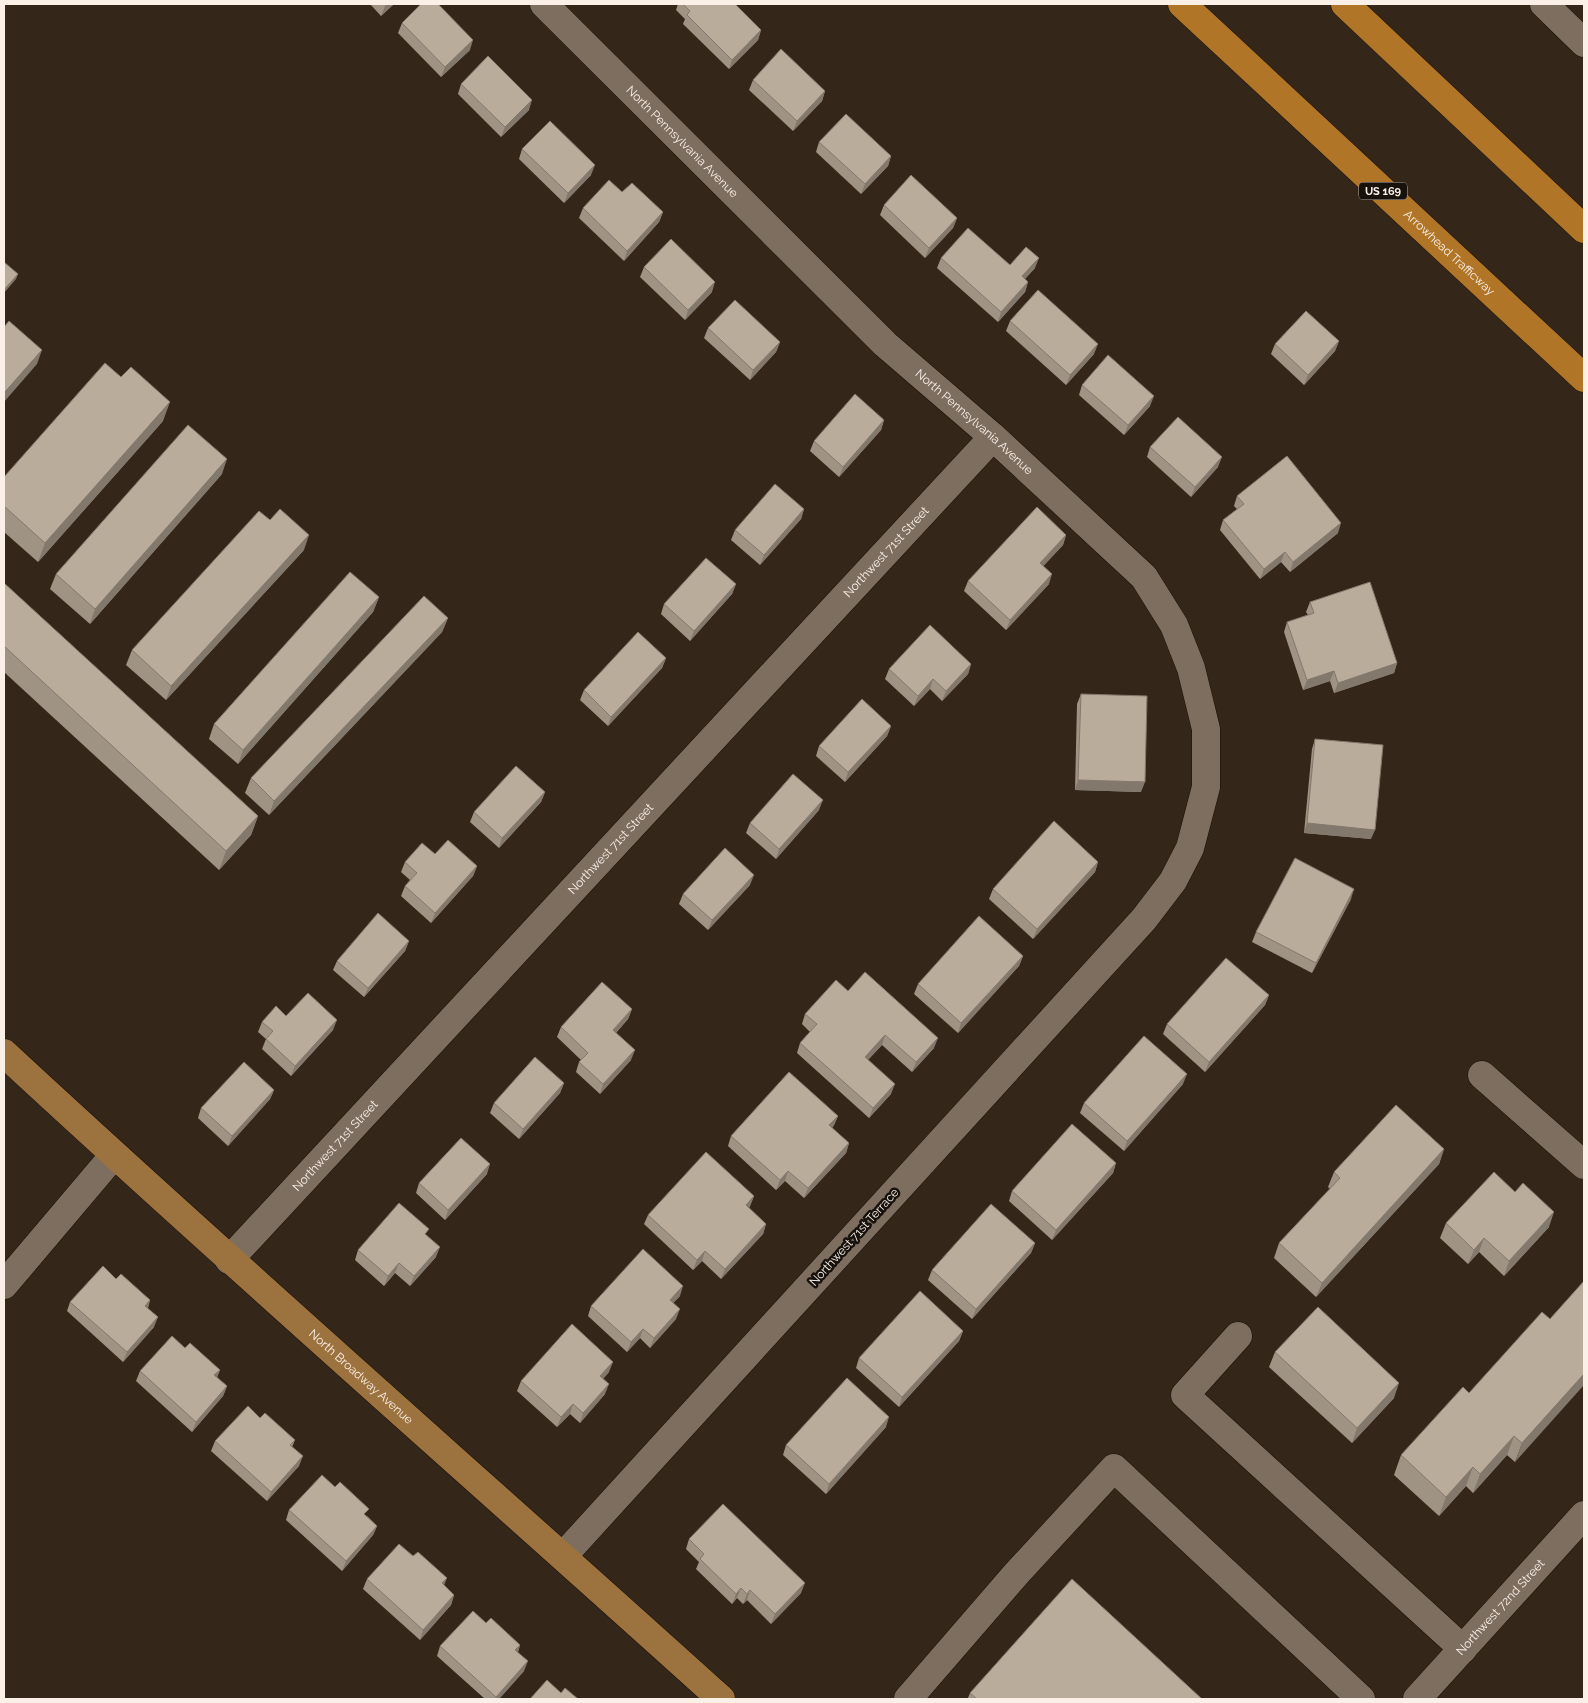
<svg xmlns="http://www.w3.org/2000/svg" width="1588" height="1703" viewBox="0 0 1588 1703" font-family="Raleway,sans-serif">
<style>
.lines{fill:none;stroke-linecap:round;stroke-linejoin:round}
.minor-casing{stroke:#1b0f05;stroke-width:29}
.major-casing{stroke:#1b0f05;stroke-width:29}
.highway-casing{stroke:#1b0f05;stroke-width:29}
.minor{stroke:#7e6e60;stroke-width:28}
.major{stroke:#9c723e;stroke-width:28}
.highway{stroke:#b07527;stroke-width:28}
.wall{fill:#9f9484}
.shaded-wall{fill:#82786c}
.building{fill:#b9ac9a;stroke:#82786c}
.labels{text-anchor:middle;dominant-baseline:central;stroke-width:5;stroke-linejoin:round;paint-order:stroke}
.shield{fill:#17110c;stroke:#b6ada6;stroke-width:1}
.shield-label{font-size:11px;font-weight:bold;fill:#faf0e8}
.street-label{font-size:12px;fill:#faf0e8;stroke:#17110c}
</style>
<rect width="100%" height="100%" fill="#34271a"/>
<g class="lines">
<defs>
<g id="minor">
<path id="s1" d="M544 4 885 344 993 437 1144 577 1174 625 1191 668 1206 729V787L1190 848 1173 881 1144 919 563 1556"/>
<polyline points="1544,4 1584,43"/>
<polyline points="1482,1075 1584,1165"/>
<path id="s2" d="M229 1260 993 437"/>
<polyline points="4,1285 114,1155"/>
<polyline points="1238,1336 1185,1395 1463,1649"/>
<polyline points="908,1699 1017,1573 1114,1468 1361,1699"/>
<path id="s3" d="M1417 1699 1584 1515"/>
</g>
<g id="major">
<path id="s4" d="M4 1053C240 1272 482 1483 721 1699"/>
</g>
<g id="highway">
<path id="s5" d="M1182 4 1584 378"/>
<polyline points="1345,4 1584,229"/>
</g>
</defs>
<use href="#minor" class="minor-casing"/>
<use href="#major" class="major-casing"/>
<use href="#highway" class="highway-casing"/>
<use href="#minor" class="minor"/>
<use href="#major" class="major"/>
<use href="#highway" class="highway"/>
</g>
<g class="wall">
<polygon points="370,4 394,4 381,16"/>
<polygon points="678,4 735,4 761,30 758,40 729,69 683,24 685,19 676,10"/>
<polygon points="402,23 470,50 441,77 398,33"/>
<polygon points="753,80 825,91 822,101 793,131 749,90"/>
<polygon points="461,84 529,110 501,137 458,94"/>
<polygon points="819,142 891,156 888,166 861,194 816,152"/>
<polygon points="522,149 591,175 564,203 519,159"/>
<polygon points="622,192 663,212 659,222 624,261 579,218 583,208"/>
<polygon points="884,205 957,218 953,228 925,258 880,215"/>
<polygon points="941,258 1010,265 1035,268 1025,279 1028,282 1025,292 998,322 937,268"/>
<polygon points="644,267 712,292 685,320 640,277"/>
<polygon points="1010,321 1094,354 1066,385 1006,331"/>
<polygon points="708,328 780,342 776,352 750,380 704,338"/>
<polygon points="1339,341 1335,351 1304,385 1271,354 1275,344"/>
<polygon points="1082,385 1150,406 1124,435 1079,395"/>
<polygon points="884,420 881,430 839,477 810,451 814,441"/>
<polygon points="163,421 38,562 4,532 4,477"/>
<polygon points="1150,447 1218,467 1191,497 1147,457"/>
<polygon points="222,474 90,624 50,589 56,574"/>
<polygon points="1237,496 1338,533 1290,572 1281,562 1260,579 1220,530 1223,520 1237,509 1234,506"/>
<polygon points="804,509 801,519 760,565 731,540 735,530"/>
<polygon points="1066,535 1063,545 1043,566 1049,584 1006,630 964,591 968,581"/>
<polygon points="304,550 166,700 126,665 132,650"/>
<polygon points="4,583 258,816 251,835 219,870 4,672"/>
<polygon points="736,584 732,594 690,641 661,614 664,604"/>
<polygon points="379,597 373,612 238,764 209,739 214,724"/>
<polygon points="1310,602 1397,663 1394,673 1334,693 1330,681 1303,690 1284,632 1287,622 1308,615 1306,612"/>
<polygon points="448,618 442,632 269,815 245,793 251,778"/>
<polygon points="666,658 662,668 608,726 580,700 584,690"/>
<polygon points="971,664 968,674 942,701 930,689 914,706 885,679 889,669"/>
<polygon points="1081,694 1141,792 1075,790 1077,704"/>
<polygon points="891,726 887,736 845,782 816,756 819,746"/>
<polygon points="1315,739 1371,839 1304,833 1312,749"/>
<polygon points="545,792 541,802 499,848 470,822 474,812"/>
<polygon points="819,810 776,859 746,833 750,823"/>
<polygon points="435,854 477,866 473,876 431,923 401,896 405,886 410,880 401,872 405,862"/>
<polygon points="1098,862 1095,872 1033,939 989,899 993,889"/>
<polygon points="750,885 708,930 679,904 683,894"/>
<polygon points="1351,899 1312,973 1252,942 1256,932"/>
<polygon points="409,941 405,951 364,997 333,970 337,961"/>
<polygon points="1023,956 1019,966 958,1033 914,994 918,984"/>
<polygon points="848,991 934,1048 912,1072 882,1045 868,1060 891,1094 869,1118 797,1053 800,1043 810,1032 802,1024 805,1014"/>
<polygon points="1269,995 1265,1005 1205,1072 1163,1034 1167,1024"/>
<polygon points="632,1009 628,1019 616,1033 631,1060 600,1094 576,1072 579,1062 581,1060 557,1037 561,1027"/>
<polygon points="286,1016 333,1030 291,1076 262,1049 266,1039 258,1032 262,1022"/>
<polygon points="564,1083 560,1093 519,1139 490,1113 494,1103"/>
<polygon points="1183,1084 1124,1151 1080,1113 1084,1103"/>
<polygon points="274,1090 270,1099 228,1146 198,1118 201,1108"/>
<polygon points="838,1116 834,1125 832,1128 849,1143 846,1153 804,1198 785,1181 776,1190 728,1146 731,1136"/>
<polygon points="1444,1149 1439,1164 1316,1297 1274,1258 1279,1243 1330,1189 1328,1187 1334,1172"/>
<polygon points="1116,1163 1113,1173 1052,1240 1009,1201 1012,1191"/>
<polygon points="487,1174 445,1220 416,1193 419,1183"/>
<polygon points="754,1196 750,1206 749,1208 766,1224 763,1234 721,1279 702,1261 693,1270 644,1224 648,1215"/>
<polygon points="1446,1223 1549,1227 1504,1276 1479,1252 1468,1264 1440,1238"/>
<polygon points="427,1235 436,1257 410,1286 395,1273 384,1286 355,1260 358,1250"/>
<polygon points="1035,1243 1031,1253 972,1319 928,1280 932,1270"/>
<polygon points="116,1279 150,1300 148,1308 154,1327 123,1362 67,1311 70,1302"/>
<polygon points="1584,1281 1515,1462 1507,1455 1473,1493 1466,1486 1439,1516 1394,1475 1401,1455 1550,1319"/>
<polygon points="680,1296 673,1303 676,1319 650,1348 640,1338 627,1352 588,1316 591,1306"/>
<polygon points="963,1331 959,1341 899,1407 856,1368 859,1358"/>
<polygon points="185,1348 220,1370 217,1377 227,1386 223,1396 192,1432 136,1381 140,1371"/>
<polygon points="1275,1352 1394,1398 1352,1443 1269,1367"/>
<polygon points="609,1372 603,1379 605,1394 580,1423 570,1414 557,1427 517,1391 521,1381"/>
<polygon points="260,1418 295,1440 292,1447 299,1466 267,1501 211,1451 215,1441"/>
<polygon points="886,1427 826,1494 783,1455 786,1445"/>
<polygon points="289,1510 367,1516 377,1526 373,1535 342,1571 286,1520"/>
<polygon points="689,1539 801,1593 771,1624 747,1600 743,1604 737,1598 732,1604 696,1569 699,1562 686,1549"/>
<polygon points="367,1579 444,1586 454,1595 451,1605 420,1640 363,1589"/>
<polygon points="486,1623 520,1645 518,1652 524,1671 499,1699 485,1699 437,1656 440,1646"/>
<polygon points="970,1693 1202,1699 970,1699 968,1698"/>
</g>
<g class="shaded-wall">
<polygon points="387,4 394,4 381,16 385,6"/>
<polygon points="761,30 758,40 729,69 732,60"/>
<polygon points="473,40 470,50 441,77 445,67"/>
<polygon points="825,91 822,101 793,131 797,121"/>
<polygon points="532,100 529,110 501,137 505,127"/>
<polygon points="891,156 888,166 861,194 865,184"/>
<polygon points="595,165 591,175 564,203 568,193"/>
<polygon points="663,212 659,222 624,261 627,251"/>
<polygon points="957,218 953,228 925,258 929,248"/>
<polygon points="1039,258 1035,268 1018,286 1022,276"/>
<polygon points="18,274 16,279 4,293 4,290"/>
<polygon points="715,282 712,292 685,320 688,310"/>
<polygon points="1028,282 1025,292 998,322 1001,312"/>
<polygon points="1339,341 1335,351 1304,385 1308,375"/>
<polygon points="780,342 776,352 750,380 753,370"/>
<polygon points="1098,344 1094,354 1066,385 1070,375"/>
<polygon points="42,350 37,364 4,402 4,393"/>
<polygon points="1154,396 1150,406 1124,435 1128,425"/>
<polygon points="170,402 163,421 38,562 45,543"/>
<polygon points="884,420 881,430 839,477 843,467"/>
<polygon points="1222,457 1218,467 1191,497 1195,487"/>
<polygon points="227,459 222,474 90,624 95,609"/>
<polygon points="804,509 801,519 760,565 764,555"/>
<polygon points="1341,523 1338,533 1290,572 1293,562"/>
<polygon points="309,535 304,550 166,700 171,686"/>
<polygon points="1066,535 1063,545 1037,573 1040,563"/>
<polygon points="1285,552 1281,562 1260,579 1264,569"/>
<polygon points="1052,574 1049,584 1006,630 1010,620"/>
<polygon points="736,584 732,594 690,641 694,631"/>
<polygon points="379,597 373,612 238,764 243,750"/>
<polygon points="448,618 442,632 269,815 274,801"/>
<polygon points="666,658 662,668 608,726 611,717"/>
<polygon points="1397,663 1394,673 1334,693 1338,683"/>
<polygon points="971,664 968,674 942,701 946,691"/>
<polygon points="1334,671 1330,681 1303,690 1307,680"/>
<polygon points="933,679 930,689 914,706 918,696"/>
<polygon points="891,726 887,736 845,782 848,772"/>
<polygon points="1078,780 1145,782 1141,792 1075,790"/>
<polygon points="545,792 541,802 499,848 502,838"/>
<polygon points="823,800 819,810 776,859 779,849"/>
<polygon points="258,816 251,835 219,870 226,851"/>
<polygon points="1307,823 1375,830 1371,839 1304,833"/>
<polygon points="1098,862 1095,872 1033,939 1037,929"/>
<polygon points="477,866 473,876 431,923 435,913"/>
<polygon points="754,875 750,885 708,930 712,920"/>
<polygon points="1354,889 1351,899 1312,973 1316,963"/>
<polygon points="409,941 405,951 364,997 368,988"/>
<polygon points="1023,956 1019,966 958,1033 961,1023"/>
<polygon points="1269,995 1265,1005 1205,1072 1209,1062"/>
<polygon points="632,1009 628,1019 609,1040 613,1030"/>
<polygon points="337,1020 333,1030 291,1076 295,1066"/>
<polygon points="885,1035 882,1045 861,1067 865,1057"/>
<polygon points="938,1038 934,1048 912,1072 916,1062"/>
<polygon points="635,1050 631,1060 600,1094 603,1084"/>
<polygon points="1187,1074 1183,1084 1124,1151 1127,1141"/>
<polygon points="564,1083 560,1093 519,1139 523,1129"/>
<polygon points="895,1084 891,1094 869,1118 873,1108"/>
<polygon points="274,1090 270,1099 228,1146 232,1136"/>
<polygon points="838,1116 834,1125 826,1135 829,1125"/>
<polygon points="849,1143 846,1153 804,1198 808,1188"/>
<polygon points="1444,1149 1439,1164 1316,1297 1322,1283"/>
<polygon points="1116,1163 1113,1173 1052,1240 1056,1230"/>
<polygon points="490,1164 487,1174 445,1220 448,1210"/>
<polygon points="788,1171 785,1181 776,1190 780,1180"/>
<polygon points="754,1196 750,1206 742,1215 746,1205"/>
<polygon points="1554,1212 1549,1227 1504,1276 1509,1261"/>
<polygon points="766,1224 763,1234 721,1279 725,1269"/>
<polygon points="1484,1238 1479,1252 1468,1264 1474,1250"/>
<polygon points="1035,1243 1031,1253 972,1319 976,1309"/>
<polygon points="440,1247 436,1257 410,1286 414,1276"/>
<polygon points="705,1251 702,1261 693,1270 697,1260"/>
<polygon points="399,1263 395,1273 384,1286 388,1276"/>
<polygon points="683,1286 680,1296 666,1310 670,1300"/>
<polygon points="150,1300 147,1310 145,1306"/>
<polygon points="680,1309 676,1319 650,1348 654,1338"/>
<polygon points="158,1317 154,1327 123,1362 127,1352"/>
<polygon points="643,1329 640,1338 627,1352 631,1342"/>
<polygon points="963,1331 959,1341 899,1407 902,1397"/>
<polygon points="613,1362 609,1372 596,1386 600,1376"/>
<polygon points="220,1370 216,1380 214,1375"/>
<polygon points="1584,1374 1584,1385 1515,1462 1522,1443"/>
<polygon points="1399,1383 1394,1398 1352,1443 1357,1428"/>
<polygon points="609,1384 605,1394 580,1423 583,1413"/>
<polygon points="227,1386 223,1396 192,1432 196,1422"/>
<polygon points="573,1404 570,1414 557,1427 561,1417"/>
<polygon points="889,1417 886,1427 826,1494 829,1484"/>
<polygon points="1514,1436 1507,1455 1473,1493 1480,1474"/>
<polygon points="303,1456 299,1466 267,1501 271,1492"/>
<polygon points="1473,1467 1466,1486 1439,1516 1446,1497"/>
<polygon points="377,1526 373,1535 342,1571 346,1561"/>
<polygon points="447,1578 443,1588 442,1583"/>
<polygon points="805,1583 801,1593 771,1624 775,1614"/>
<polygon points="741,1588 737,1598 732,1604 736,1594"/>
<polygon points="750,1590 747,1600 743,1604 747,1594"/>
<polygon points="454,1595 451,1605 420,1640 423,1630"/>
<polygon points="520,1645 517,1655 515,1650"/>
<polygon points="528,1661 524,1671 499,1699 495,1699 496,1697"/>
</g>
<g class="building">
<polygon points="421,4 438,4 473,40 445,67 402,23"/>
<polygon points="683,4 735,4 761,30 732,60 687,15 690,11"/>
<polygon points="781,49 825,91 797,121 753,80"/>
<polygon points="488,56 532,100 505,127 461,84"/>
<polygon points="846,114 891,156 865,184 819,142"/>
<polygon points="550,121 595,165 568,193 522,149"/>
<polygon points="911,175 957,218 929,248 884,205"/>
<polygon points="609,180 622,192 632,183 663,212 627,251 583,208"/>
<polygon points="968,228 1010,265 1026,247 1039,258 1022,276 1028,282 1001,312 941,258"/>
<polygon points="671,239 715,282 688,310 644,267"/>
<polygon points="4,262 18,274 4,290"/>
<polygon points="1038,290 1098,344 1070,375 1010,321"/>
<polygon points="735,300 780,342 753,370 708,328"/>
<polygon points="1306,311 1339,341 1308,375 1275,344"/>
<polygon points="9,321 42,350 4,393 4,327"/>
<polygon points="1108,355 1154,396 1128,425 1082,385"/>
<polygon points="105,363 121,377 131,367 170,402 45,543 4,506 4,477"/>
<polygon points="855,394 884,420 843,467 814,441"/>
<polygon points="1178,417 1222,457 1195,487 1150,447"/>
<polygon points="188,425 227,459 95,609 56,574"/>
<polygon points="1287,456 1341,523 1293,562 1285,552 1264,569 1223,520 1244,504 1237,496"/>
<polygon points="775,484 804,509 764,555 735,530"/>
<polygon points="1037,507 1066,535 1040,563 1052,574 1010,620 968,581"/>
<polygon points="280,509 309,535 171,686 132,650 259,511 270,520"/>
<polygon points="706,558 736,584 694,631 664,604"/>
<polygon points="350,572 379,597 243,750 214,724"/>
<polygon points="1370,582 1397,663 1338,683 1334,671 1307,680 1287,622 1314,613 1310,602"/>
<polygon points="4,583 258,816 226,851 4,646"/>
<polygon points="424,596 448,618 274,801 251,778"/>
<polygon points="930,625 971,664 946,691 933,679 918,696 889,669"/>
<polygon points="638,632 666,658 611,717 584,690"/>
<polygon points="1081,694 1147,696 1145,782 1078,780"/>
<polygon points="862,699 891,726 848,772 819,746"/>
<polygon points="1315,739 1383,745 1375,830 1307,823"/>
<polygon points="516,766 545,792 502,838 474,812"/>
<polygon points="793,774 823,800 779,849 750,823"/>
<polygon points="1054,821 1098,862 1037,929 993,889"/>
<polygon points="448,840 477,866 435,913 405,886 417,873 405,862 422,843 435,854"/>
<polygon points="725,848 754,875 712,920 683,894"/>
<polygon points="1295,858 1354,889 1316,963 1256,932"/>
<polygon points="378,913 409,941 368,988 337,961"/>
<polygon points="979,916 1023,956 961,1023 918,984"/>
<polygon points="1226,958 1269,995 1209,1062 1167,1024"/>
<polygon points="865,972 938,1038 916,1062 885,1035 865,1057 895,1084 873,1108 800,1043 817,1024 805,1014 836,980 848,991"/>
<polygon points="602,982 632,1009 613,1030 635,1050 603,1084 579,1062 588,1053 561,1027"/>
<polygon points="308,993 337,1020 295,1066 266,1039 273,1031 262,1022 276,1006 286,1016"/>
<polygon points="1144,1036 1187,1074 1127,1141 1084,1103"/>
<polygon points="535,1057 564,1083 523,1129 494,1103"/>
<polygon points="244,1062 274,1090 232,1136 201,1108"/>
<polygon points="789,1072 838,1116 829,1125 849,1143 808,1188 788,1171 780,1180 731,1136"/>
<polygon points="1396,1105 1444,1149 1322,1283 1279,1243 1340,1178 1334,1172"/>
<polygon points="1072,1124 1116,1163 1056,1230 1012,1191"/>
<polygon points="461,1138 490,1164 448,1210 419,1183"/>
<polygon points="706,1152 754,1196 746,1205 766,1224 725,1269 705,1251 697,1260 648,1215"/>
<polygon points="1494,1172 1515,1192 1523,1183 1554,1212 1509,1261 1484,1238 1474,1250 1446,1223"/>
<polygon points="399,1203 429,1229 425,1234 440,1247 414,1276 399,1263 388,1276 358,1250"/>
<polygon points="991,1204 1035,1243 976,1309 932,1270"/>
<polygon points="643,1249 683,1286 670,1300 680,1309 654,1338 643,1329 631,1342 591,1306"/>
<polygon points="103,1266 116,1279 121,1274 150,1300 145,1306 158,1317 127,1352 70,1302"/>
<polygon points="1584,1281 1584,1374 1522,1443 1514,1436 1480,1474 1473,1467 1446,1497 1401,1455 1463,1387 1469,1393 1542,1312 1550,1319"/>
<polygon points="920,1291 963,1331 902,1397 859,1358"/>
<polygon points="1318,1307 1399,1383 1357,1428 1275,1352"/>
<polygon points="572,1324 613,1362 600,1376 609,1384 583,1413 573,1404 561,1417 521,1381"/>
<polygon points="172,1336 185,1348 190,1343 220,1370 214,1375 227,1386 196,1422 140,1371"/>
<polygon points="847,1378 889,1417 829,1484 786,1445"/>
<polygon points="248,1406 260,1418 265,1413 295,1440 290,1445 303,1456 271,1492 215,1441"/>
<polygon points="322,1475 335,1487 340,1482 369,1509 364,1514 377,1526 346,1561 289,1510"/>
<polygon points="723,1504 805,1583 775,1614 750,1590 747,1594 741,1588 736,1594 700,1559 704,1554 689,1539"/>
<polygon points="399,1544 413,1556 418,1552 447,1578 442,1583 454,1595 423,1630 367,1579"/>
<polygon points="1072,1579 1202,1699 977,1699 970,1693"/>
<polygon points="473,1611 486,1623 491,1618 520,1645 515,1650 528,1661 496,1697 440,1646"/>
<polygon points="547,1680 561,1693 565,1688 578,1699 530,1699"/>
</g>
<g class="labels">
<rect class="shield" x="1359" y="182.5" width="48" height="17" rx="4"/>
<g class="shield-label">
<text x="1383" y="191">US 169</text>
</g>
<g class="street-label">
<text stroke="none"><textPath href="#s1" startOffset="195">North Pennsylvania Avenue</textPath></text>
<text stroke="none"><textPath href="#s5" startOffset="365">Arrowhead Trafficway</textPath></text>
<text stroke="none"><textPath href="#s1" startOffset="600">North Pennsylvania Avenue</textPath></text>
<text stroke="none"><textPath href="#s2" startOffset="966">Northwest 71st Street</textPath></text>
<text stroke="none"><textPath href="#s2" startOffset="561">Northwest 71st Street</textPath></text>
<text stroke="none"><textPath href="#s2" startOffset="156">Northwest 71st Street</textPath></text>
<text transform="translate(854 1237) rotate(-48)">Northwest 71st Terrace</text>
<text stroke="none"><textPath href="#s4" startOffset="482">North Broadway Avenue</textPath></text>
<text stroke="none"><textPath href="#s3" startOffset="124">Northwest 72nd Street</textPath></text>
</g>
</g>
<rect width="1588" height="1703" fill="none" stroke="#faf0e8" stroke-width="10"/>
</svg>
